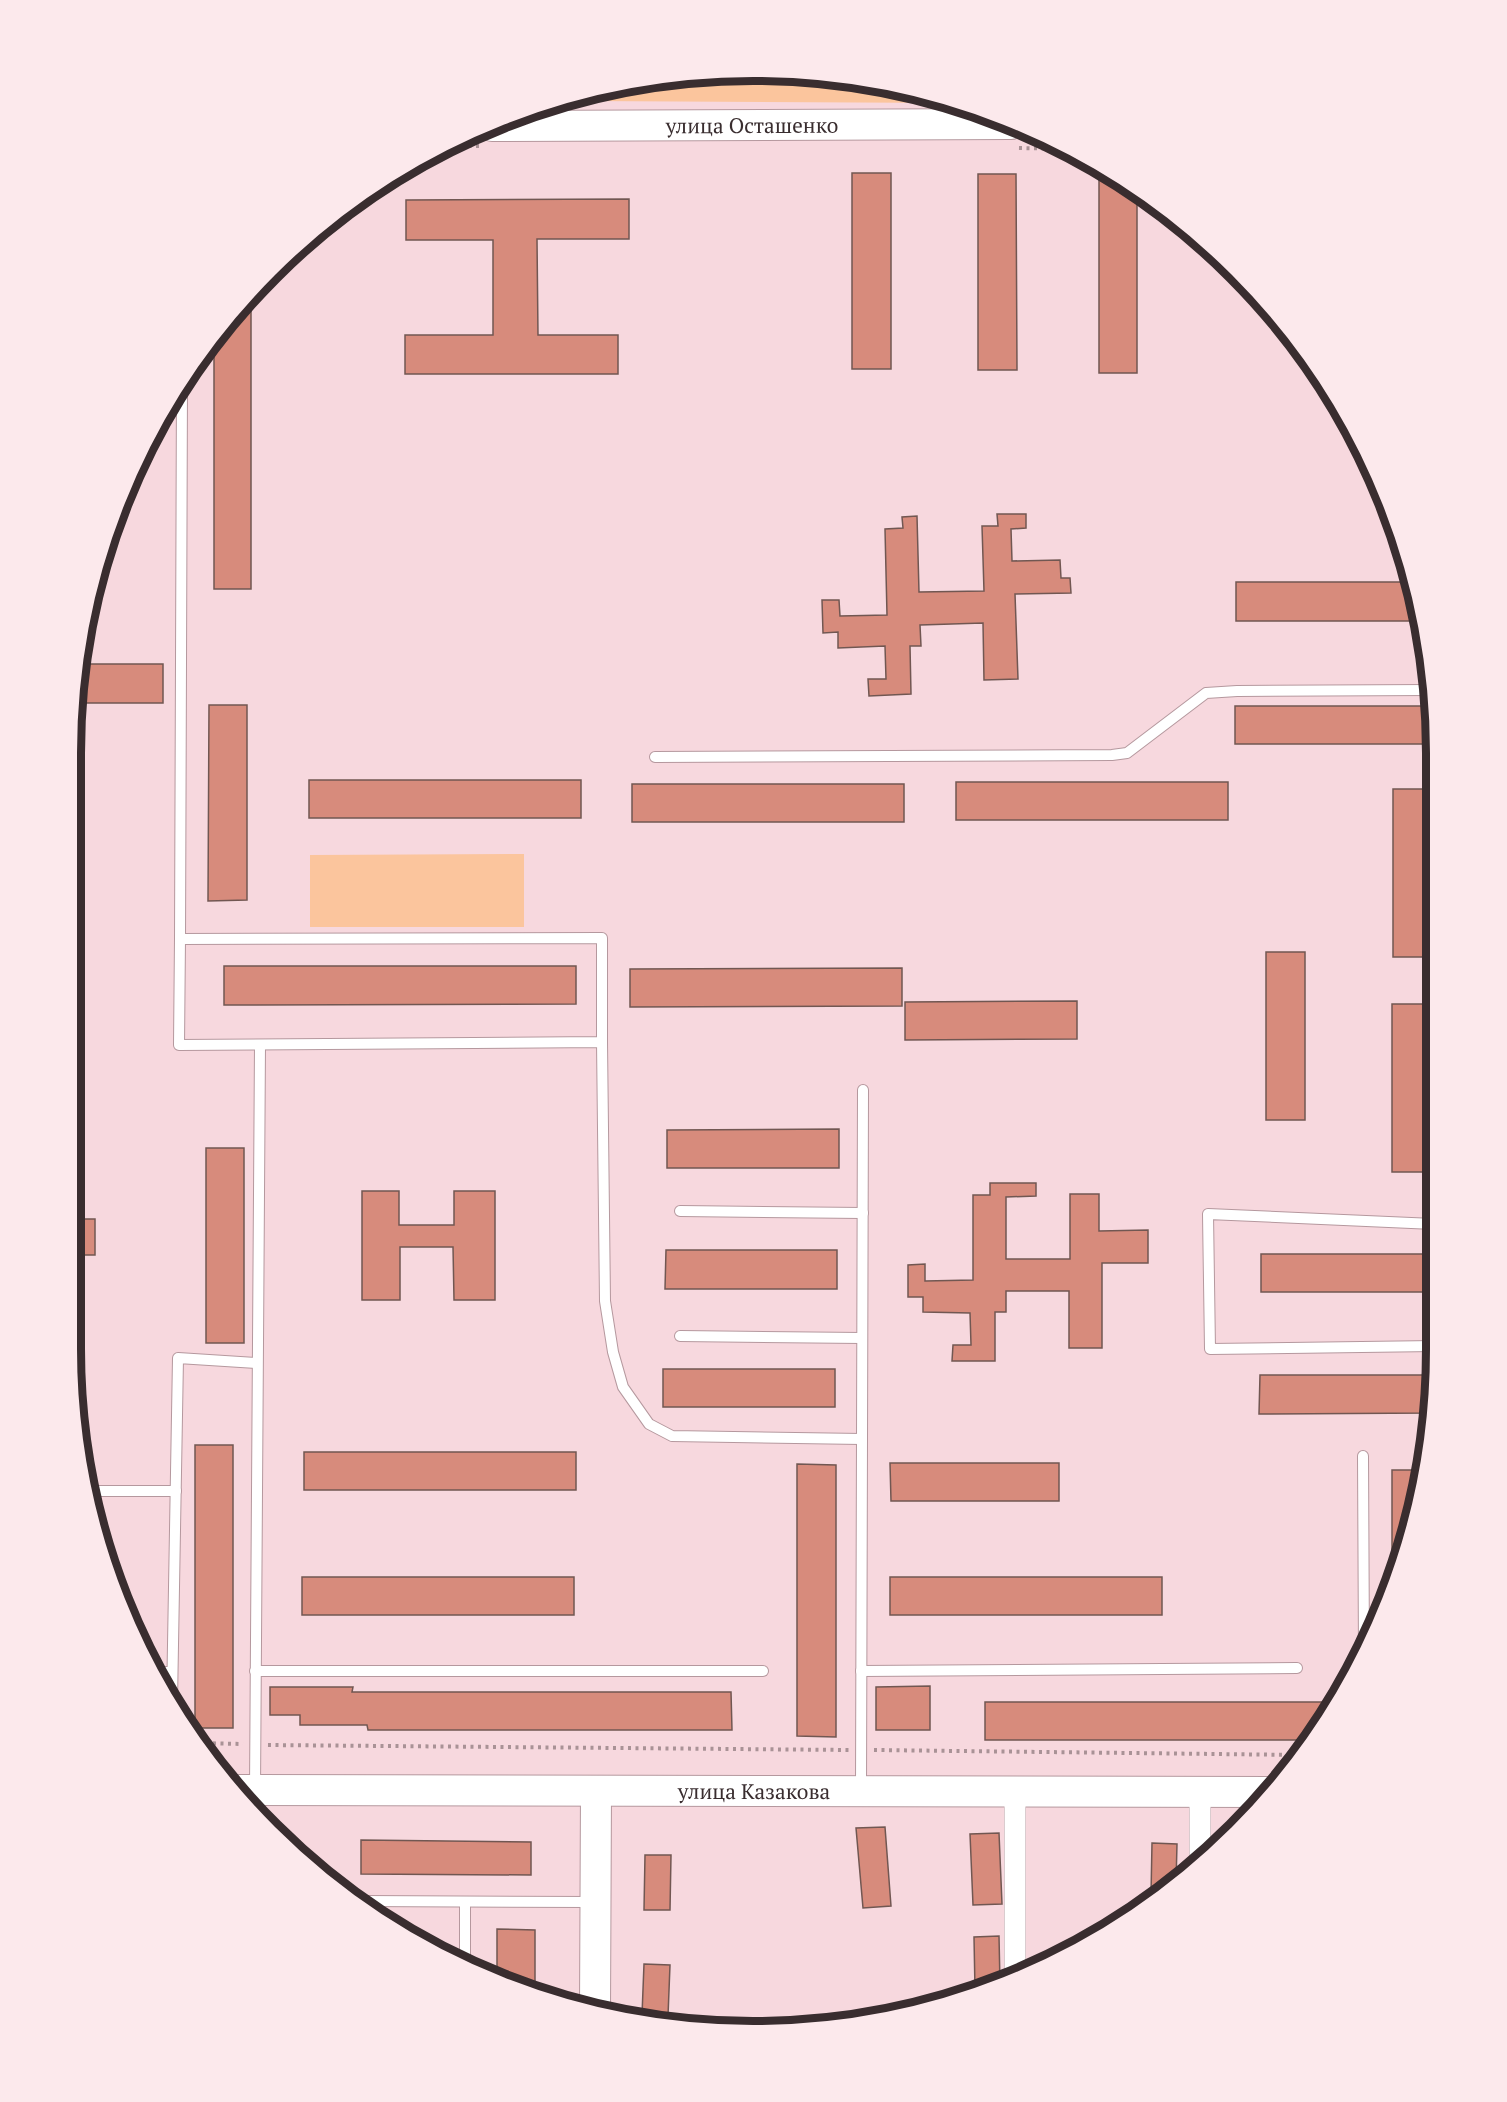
<svg xmlns="http://www.w3.org/2000/svg" width="1507" height="2102" viewBox="0 0 1507 2102" font-family="'PT Serif',serif">
<style>
.green{fill:#fbc59d}
.building{fill:#d78b7c;stroke:#715752;stroke-width:1.5}
.lines{fill:none;stroke-linecap:round;stroke-linejoin:round}
.lane-casing{stroke:#b5989e;stroke-width:12}
.street-casing{stroke:#b5989e;stroke-width:22}
.secondary-casing{stroke:#b5989e;stroke-width:32}
.path{stroke:#a99296;stroke-width:4;stroke-dasharray:3 4.5;stroke-linecap:butt}
.lane{stroke:#fff;stroke-width:10}
.street{stroke:#fff;stroke-width:21}
.secondary{stroke:#fff;stroke-width:30}
.labels{text-anchor:middle;dominant-baseline:central;stroke-width:5;stroke-linejoin:round;paint-order:stroke}
.street-label{font-size:21px;fill:#392d2f;stroke:#fce9ec}
.rim{fill:none;stroke:#392d2f;stroke-width:8}
</style>
<rect width="100%" height="100%" fill="#f7d8de"/>
<g class="green">
<polygon points="799,72 931,94 956,103 588,101 588,94 665,76"/>
<polygon points="524,854 524,927 310,927 310,855"/>
</g>
<g class="building">
<rect x="852" y="173" width="39" height="196"/>
<polygon points="978,174 1016,174 1017,370 978,370"/>
<polygon points="1099,177 1113,177 1137,192 1137,373 1099,373"/>
<polygon points="629,199 629,239 537,239 538,335 618,335 618,374 405,374 405,335 493,335 493,240 406,240 406,200"/>
<polygon points="251,292 251,589 214,589 214,340 240,303"/>
<polygon points="997,514 1026,514 1026,528 1011,529 1012,561 1060,560 1061,578 1070,578 1071,593 1015,594 1018,679 984,680 983,623 920,625 921,646 910,646 911,694 869,696 868,679 886,679 885,646 838,648 838,632 823,633 822,600 839,600 840,616 887,615 885,529 903,528 902,517 917,516 919,592 984,591 982,526 998,526"/>
<polygon points="1236,582 1414,582 1422,621 1236,621"/>
<polygon points="79,664 163,664 163,703 75,703"/>
<polygon points="209,705 247,705 247,900 208,901"/>
<rect x="1235" y="706" width="196" height="38"/>
<rect x="309" y="780" width="272" height="38"/>
<rect x="956" y="782" width="272" height="38"/>
<rect x="632" y="784" width="272" height="38"/>
<polygon points="1393,789 1431,789 1432,957 1393,957"/>
<rect x="1266" y="952" width="39" height="168"/>
<polygon points="224,966 576,966 576,1004 224,1005"/>
<polygon points="902,968 902,1006 630,1007 630,969"/>
<polygon points="1077,1001 1077,1039 905,1040 905,1002"/>
<rect x="1392" y="1004" width="39" height="168"/>
<polygon points="839,1129 839,1168 667,1168 667,1130"/>
<rect x="206" y="1148" width="38" height="195"/>
<polygon points="990,1183 1036,1183 1036,1196 1006,1197 1006,1259 1070,1259 1070,1194 1099,1194 1099,1231 1148,1230 1148,1263 1102,1263 1102,1348 1069,1348 1069,1291 1006,1291 1006,1312 995,1312 995,1361 952,1361 953,1345 971,1345 970,1313 923,1312 923,1297 908,1297 908,1265 925,1264 925,1281 973,1280 973,1195 990,1195"/>
<polygon points="362,1191 399,1191 399,1225 454,1225 454,1191 495,1191 495,1300 454,1300 453,1247 400,1247 400,1300 362,1300"/>
<rect x="70" y="1219" width="25" height="36"/>
<polygon points="666,1250 837,1250 837,1289 665,1289"/>
<rect x="1261" y="1254" width="172" height="38"/>
<rect x="663" y="1369" width="172" height="38"/>
<polygon points="1260,1375 1431,1375 1431,1413 1259,1414"/>
<rect x="195" y="1445" width="38" height="283"/>
<rect x="304" y="1452" width="272" height="38"/>
<polygon points="890,1463 1059,1463 1059,1501 891,1501"/>
<polygon points="797,1464 836,1465 836,1737 797,1736"/>
<polygon points="1392,1470 1422,1470 1413,1525 1394,1576 1392,1576"/>
<rect x="302" y="1577" width="272" height="38"/>
<rect x="890" y="1577" width="272" height="38"/>
<polygon points="930,1686 930,1730 876,1730 876,1687"/>
<polygon points="270,1687 353,1687 352,1692 731,1692 732,1730 368,1730 367,1725 300,1725 300,1715 270,1715"/>
<polygon points="985,1702 1334,1702 1311,1740 985,1740"/>
<polygon points="885,1827 891,1906 863,1908 856,1828"/>
<polygon points="999,1833 1002,1904 973,1905 970,1834"/>
<polygon points="361,1840 531,1842 531,1875 361,1874"/>
<polygon points="1152,1843 1177,1844 1176,1883 1161,1895 1151,1895"/>
<polygon points="645,1855 671,1855 670,1910 644,1910"/>
<polygon points="497,1929 535,1930 535,1989 497,1977"/>
<polygon points="999,1936 1000,1984 975,1990 974,1937"/>
<polygon points="644,1964 670,1965 668,2016 642,2015"/>
</g>
<g class="lines">
<defs>
<g id="lane">
<polyline points="655,757 1112,755 1127,753 1206,693 1237,691 1431,690"/>
<polyline points="180,939 182,384"/>
<polyline points="602,1042 602,938 180,939 179,1045 602,1042 605,1301 613,1352 623,1387 649,1424 672,1436 862,1439"/>
<polyline points="680,1211 863,1213"/>
<polyline points="1434,1224 1208,1214 1210,1349 1435,1346"/>
<polyline points="680,1336 862,1338"/>
<polyline points="1363,1456 1364,1654"/>
<polyline points="89,1491 176,1491"/>
<polyline points="255,1671 763,1671"/>
<polyline points="861,1671 1297,1668"/>
<polyline points="155,1672 172,1672"/>
<polyline points="172,1702 178,1358 257,1363"/>
<polyline points="861,1788 863,1090"/>
<polyline points="255,1789 260,1045"/>
<polyline points="362,1901 592,1902"/>
<polyline points="465,1966 465,1902"/>
</g>
<g id="street">
<polyline points="1200,1865 1200,1792"/>
<polyline points="1015,1979 1015,1791"/>
</g>
<g id="secondary">
<path id="s1" d="M492 126 1011 124"/>
<path id="s2" d="M240 1790 1270 1792"/>
<polyline points="595,2010 596,1791"/>
</g>
</defs>
<use href="#lane" class="lane-casing"/>
<use href="#street" class="street-casing"/>
<use href="#secondary" class="secondary-casing"/>
<g class="path">
<polyline points="446,146 480,146"/>
<polyline points="1019,148 1069,149"/>
<polyline points="198,1743 243,1744"/>
<polyline points="268,1745 849,1750"/>
<polyline points="874,1750 1301,1755"/>
</g>
<use href="#lane" class="lane"/>
<use href="#street" class="street"/>
<use href="#secondary" class="secondary"/>
</g>
<g class="labels">
<g class="street-label">
<text stroke="none"><textPath href="#s1" startOffset="260">улица Осташенко</textPath></text>
<text stroke="none"><textPath href="#s2" startOffset="514">улица Казакова</textPath></text>
</g>
</g>
<path d="M0 0H1507V2102H0ZM753 81H754A672 672 0 0 1 1426 753V1349A672 672 0 0 1 754 2021H753A672 672 0 0 1 81 1349V753A672 672 0 0 1 753 81Z" fill="#fce9ec" fill-rule="evenodd"/>
<path class="rim" d="M753 81H754A672 672 0 0 1 1426 753V1349A672 672 0 0 1 754 2021H753A672 672 0 0 1 81 1349V753A672 672 0 0 1 753 81Z"/>
</svg>
